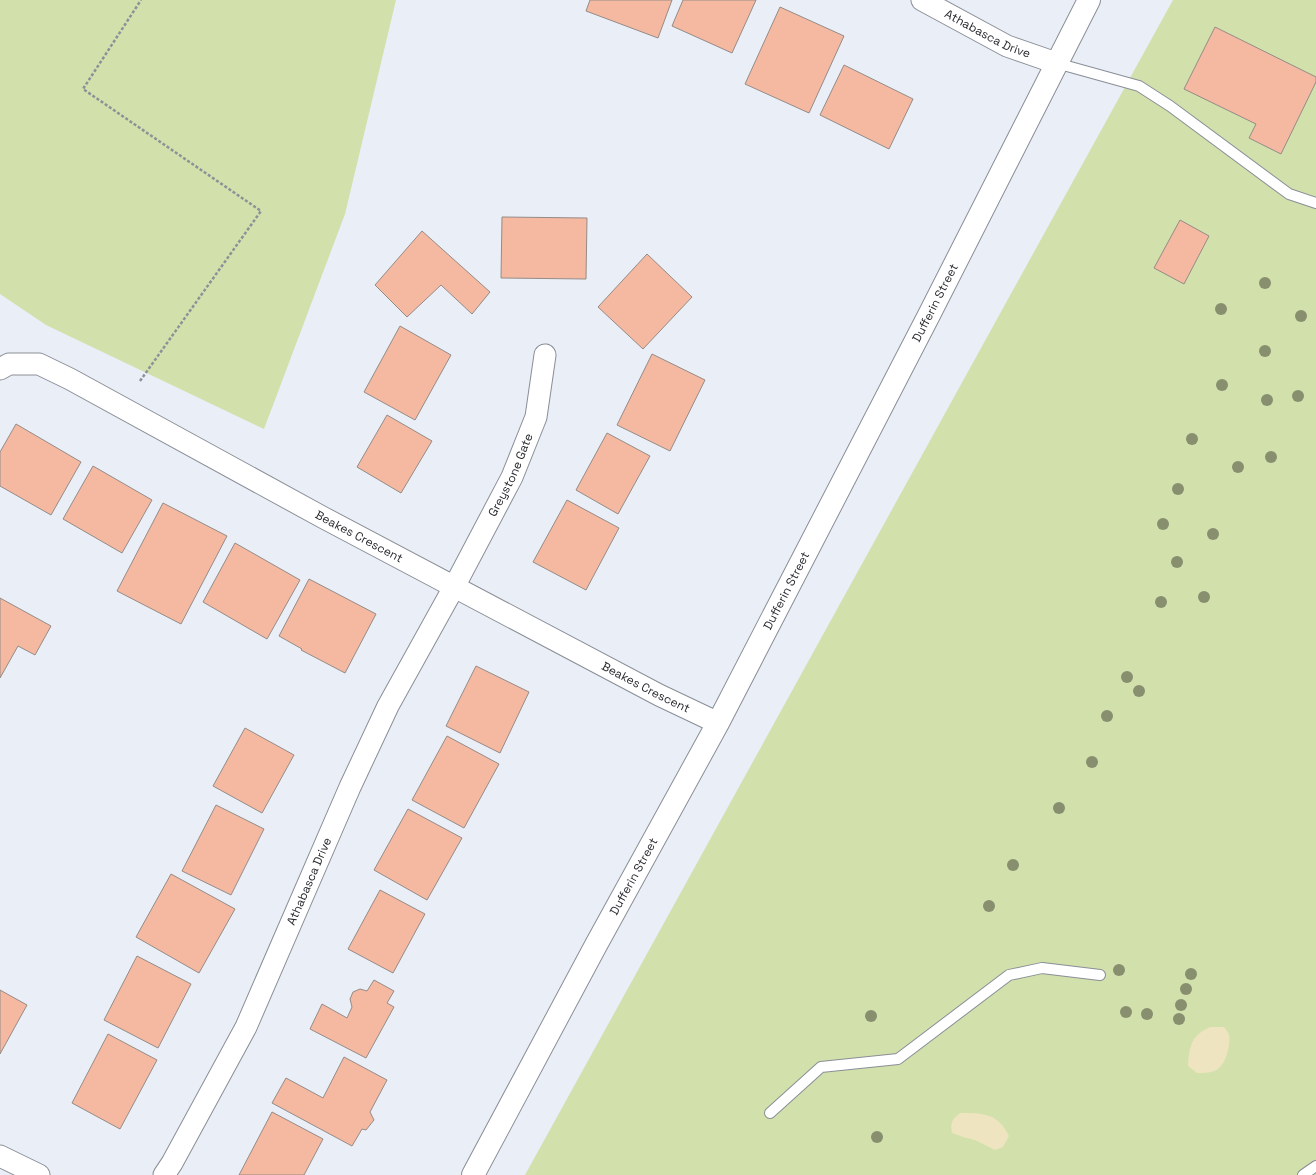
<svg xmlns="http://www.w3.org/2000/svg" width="1316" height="1175" viewBox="0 0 1316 1175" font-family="'Space Grotesk',sans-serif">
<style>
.green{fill:#d2e0ac}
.sand{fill:#eee4bf}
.building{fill:#f4b9a0;stroke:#958b87}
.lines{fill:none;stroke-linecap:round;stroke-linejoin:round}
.lane-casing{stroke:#8a8e97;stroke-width:12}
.street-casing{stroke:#8a8e97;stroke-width:23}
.secondary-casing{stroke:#8a8e97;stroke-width:24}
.path{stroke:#8d9197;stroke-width:2.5;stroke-dasharray:3 2;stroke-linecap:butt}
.lane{stroke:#fff;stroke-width:10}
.street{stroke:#fff;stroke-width:21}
.secondary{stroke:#fff;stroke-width:22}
.tree{fill:#878f6f}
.labels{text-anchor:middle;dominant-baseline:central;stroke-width:3.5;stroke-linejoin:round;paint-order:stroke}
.street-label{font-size:12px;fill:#28292d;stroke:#f9fbff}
</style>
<rect width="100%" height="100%" fill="#e9eef7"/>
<g class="green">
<polygon points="0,0 396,0 345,214 264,429 46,325 0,294"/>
<polygon points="1173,0 1316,0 1316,1175 525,1175"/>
</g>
<g class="sand">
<path d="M1211 1027H1224C1226 1030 1228 1032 1229 1035 1231 1044 1226 1063 1219 1068 1214 1073 1204 1073 1197 1073L1188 1066C1189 1046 1192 1034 1211 1027Z"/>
<path d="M960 1113C983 1113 998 1113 1009 1136L1003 1147 995 1150 975 1140 963 1137 952 1133C950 1123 952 1119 960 1113Z"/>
</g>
<g class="building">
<polygon points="590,0 672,0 658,38 586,11"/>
<polygon points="683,0 756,0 732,53 672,26"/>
<polygon points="780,7 844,36 809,113 745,84"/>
<polygon points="1215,27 1316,77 1316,82 1281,154 1249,138 1256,124 1184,89"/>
<polygon points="844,65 913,99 889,149 820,115"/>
<polygon points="502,217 587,218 586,279 501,278"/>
<polygon points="1180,220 1209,236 1184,284 1154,268"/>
<polygon points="422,231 490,292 472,314 441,285 407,317 375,285"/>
<polygon points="647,254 692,297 643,349 598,307"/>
<polygon points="400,326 451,355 415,420 364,392"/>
<polygon points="652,354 705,380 670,451 617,425"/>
<polygon points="387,415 432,441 401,493 357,467"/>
<polygon points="16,424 81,462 51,515 0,486 0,452"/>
<polygon points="607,433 650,456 618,514 576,490"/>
<polygon points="93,466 152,500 122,553 63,519"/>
<polygon points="567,500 619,528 586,590 533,562"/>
<polygon points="163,503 227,536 181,624 117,591"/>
<polygon points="235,543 300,580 267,639 203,602"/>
<polygon points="309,579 376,614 345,673 301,650 302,649 279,636"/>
<polygon points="0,598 51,626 35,655 18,646 0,678"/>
<polygon points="476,666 529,692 500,753 446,726"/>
<polygon points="245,728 294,755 262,813 213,786"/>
<polygon points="447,736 499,764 464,828 412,800"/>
<polygon points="216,805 264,829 231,895 182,871"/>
<polygon points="408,809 462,838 427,900 374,870"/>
<polygon points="171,874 235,909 199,973 136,937"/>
<polygon points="380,890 425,914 393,973 348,949"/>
<polygon points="137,956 191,984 158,1048 104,1020"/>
<polygon points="374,980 394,991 387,1003 394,1007 366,1058 310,1029 322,1004 347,1018 352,1007 350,999 353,992 360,989 367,991"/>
<polygon points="0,990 27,1005 0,1054"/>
<polygon points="108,1034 157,1060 120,1129 72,1103"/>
<polygon points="344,1057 387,1080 370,1112 374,1120 366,1130 362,1129 352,1146 272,1103 286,1078 323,1098"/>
<polygon points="272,1112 323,1139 304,1175 239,1175"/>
</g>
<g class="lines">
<defs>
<g id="lane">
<polyline points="1056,63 1139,86 1170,106 1289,194 1316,203"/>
<polyline points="770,1113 821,1067 898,1059 1009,975 1042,968 1100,975"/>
<polyline points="1303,1175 1316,1166"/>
</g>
<g id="street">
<path id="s1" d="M922 0 1007 46 1056 63"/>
<path id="s2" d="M0 369 9 364H39L70 379 324 518 659 695 718 723"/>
<polyline points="0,1156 39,1175"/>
<path id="s3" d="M164 1175 172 1163 246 1027 350 787 388 706 454 587 512 477 536 417 545 355"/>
</g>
<g id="secondary">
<path id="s4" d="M473 1175 596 945 718 723 929 315 1089 0"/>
</g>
</defs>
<use href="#lane" class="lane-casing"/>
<use href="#street" class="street-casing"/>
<use href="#secondary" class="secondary-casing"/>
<polyline class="path" points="140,381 261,211 83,89 141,0"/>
<use href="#lane" class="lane"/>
<use href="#street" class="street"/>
<use href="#secondary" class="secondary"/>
</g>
<g class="tree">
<circle cx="1265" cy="283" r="6"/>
<circle cx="1221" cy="309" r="6"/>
<circle cx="1301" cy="316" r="6"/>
<circle cx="1265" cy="351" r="6"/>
<circle cx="1222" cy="385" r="6"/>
<circle cx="1298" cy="396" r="6"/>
<circle cx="1267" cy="400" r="6"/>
<circle cx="1192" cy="439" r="6"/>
<circle cx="1271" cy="457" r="6"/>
<circle cx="1238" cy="467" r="6"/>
<circle cx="1178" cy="489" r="6"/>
<circle cx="1163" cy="524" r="6"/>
<circle cx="1213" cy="534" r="6"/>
<circle cx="1177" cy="562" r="6"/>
<circle cx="1204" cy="597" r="6"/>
<circle cx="1161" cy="602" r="6"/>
<circle cx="1127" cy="677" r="6"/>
<circle cx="1139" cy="691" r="6"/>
<circle cx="1107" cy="716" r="6"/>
<circle cx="1092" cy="762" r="6"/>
<circle cx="1059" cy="808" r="6"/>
<circle cx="1013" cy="865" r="6"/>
<circle cx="989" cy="906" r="6"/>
<circle cx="1119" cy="970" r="6"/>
<circle cx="1191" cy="974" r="6"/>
<circle cx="1186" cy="989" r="6"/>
<circle cx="1181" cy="1005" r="6"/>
<circle cx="1126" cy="1012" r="6"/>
<circle cx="1147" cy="1014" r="6"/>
<circle cx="871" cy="1016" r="6"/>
<circle cx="1179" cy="1019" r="6"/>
<circle cx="877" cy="1137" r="6"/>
</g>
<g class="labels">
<g class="street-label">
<text stroke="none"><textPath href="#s1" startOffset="74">Athabasca Drive</textPath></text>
<text stroke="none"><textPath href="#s4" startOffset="987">Dufferin Street</textPath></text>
<text stroke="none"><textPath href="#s3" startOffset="782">Greystone Gate</textPath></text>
<text stroke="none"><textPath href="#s2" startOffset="404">Beakes Crescent</textPath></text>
<text stroke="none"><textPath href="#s4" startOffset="663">Dufferin Street</textPath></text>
<text stroke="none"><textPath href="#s2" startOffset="728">Beakes Crescent</textPath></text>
<text stroke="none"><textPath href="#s4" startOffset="339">Dufferin Street</textPath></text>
<text stroke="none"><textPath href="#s3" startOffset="328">Athabasca Drive</textPath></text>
</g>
</g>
</svg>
